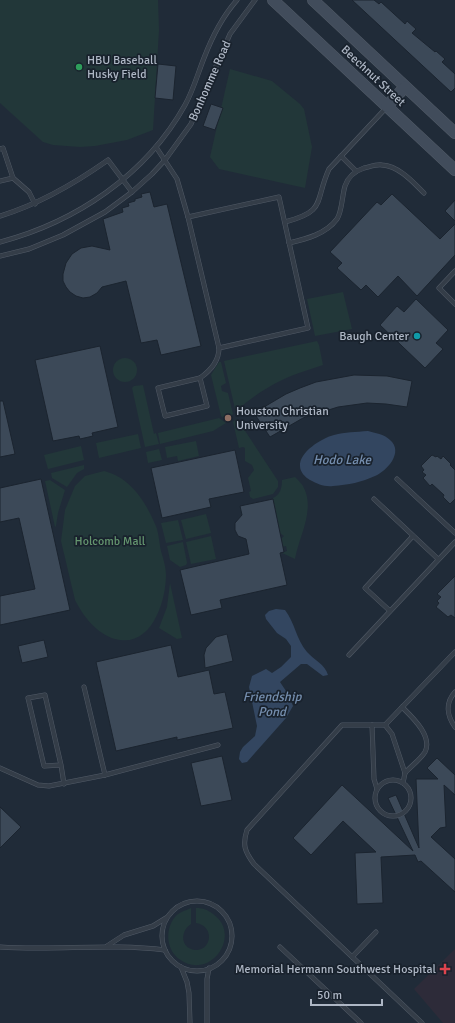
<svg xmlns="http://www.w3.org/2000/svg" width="455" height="1023" viewBox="0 0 455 1023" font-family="Signika,sans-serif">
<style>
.medical{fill:#2d2b39}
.green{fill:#223739}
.water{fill:#334660}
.building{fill:#3c4958;stroke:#1b242f}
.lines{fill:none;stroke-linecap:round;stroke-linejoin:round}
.service-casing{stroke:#515a66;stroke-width:5}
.secondary-casing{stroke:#515a66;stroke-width:12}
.service{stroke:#343d48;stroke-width:4}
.secondary{stroke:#414c5b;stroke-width:11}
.leisure-dot{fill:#2e9e5b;stroke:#19222d;stroke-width:1.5}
.culture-dot{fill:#0f9aa8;stroke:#19222d;stroke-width:1.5}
.education-dot{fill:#8d6e63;stroke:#19222d;stroke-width:1.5}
.health-dot{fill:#e0444e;stroke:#19222d;stroke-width:1.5}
.labels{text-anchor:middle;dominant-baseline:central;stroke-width:3.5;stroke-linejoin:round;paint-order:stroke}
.poi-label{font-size:12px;fill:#aeb7c5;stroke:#19222d;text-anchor:start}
.street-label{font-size:12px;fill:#aeb7c5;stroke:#19222d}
.park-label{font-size:12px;fill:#65966f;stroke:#19222d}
.water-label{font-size:13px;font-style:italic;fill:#758eae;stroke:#19222d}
</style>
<rect width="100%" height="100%" fill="#202b38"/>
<polygon class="medical" points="455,949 455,1023 443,1023 414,989"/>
<g class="green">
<polygon points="0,0 158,0 159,30 153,130 127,140 95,146 80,147 53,145 43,142 0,103"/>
<polygon points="230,69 272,81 300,104 304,109 312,147 305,188 219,169 210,157"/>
<polygon points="343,292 352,329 315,336 307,299"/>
<path d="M317 341 319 345 323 365C315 368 307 370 299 373 276 381 256 394 238 409H235L224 361Z"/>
<circle cx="125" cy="370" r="12"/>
<polygon points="219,362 221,362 226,383 221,386 222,391 228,393 233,414 227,421 221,416 211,375"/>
<polygon points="143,385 154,434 156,433 159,444 145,447 132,388 134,386"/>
<polygon points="219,418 226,423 213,431 160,444 158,433"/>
<polygon points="236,419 238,420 278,481 278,487 273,494 253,499 250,497 249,492 251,491 248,478 254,470 252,465 245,461 245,448 243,447 239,448 233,422"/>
<polygon points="138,434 141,448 99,458 96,443"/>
<polygon points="196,441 199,456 178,461 177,456 167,458 165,447"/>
<polygon points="81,446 84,460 48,469 44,455"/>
<polygon points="159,449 162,460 148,463 146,452"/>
<polygon points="84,465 84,469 77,473 67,487 52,478 51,473"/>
<path d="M104 471C107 472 112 473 115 475 134 484 147 505 155 524 159 532 159 542 161 551 163 558 166 567 166 575 166 602 151 649 115 639 97 634 83 616 75 600L61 541 65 510 75 486 85 476Z"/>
<path d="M295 477C298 480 301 483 303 486 316 509 299 536 295 559L282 553 287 551 286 546 264 551 262 545 282 541 281 539 284 536 280 533 273 498C280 495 282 488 282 480Z"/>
<polygon points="50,480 65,490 58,513 56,526 55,527 45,481"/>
<polygon points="206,514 211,533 186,539 181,520"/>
<polygon points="178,520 183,540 166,543 161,523"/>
<polygon points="211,536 216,559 191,564 186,542"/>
<polygon points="183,542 187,563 186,565 180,567 170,560 167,546"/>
<polygon points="170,583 182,638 177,639 159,628 167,607"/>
<path d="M191 908V924C180 931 180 948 195 950 212 951 215 926 196 923V908C203 908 208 910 213 914 243 935 210 982 179 959 166 949 165 929 175 917 179 912 185 911 191 908Z"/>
</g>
<g class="water">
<path d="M368 431C375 433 384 434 390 440 404 452 387 471 375 476 362 482 348 485 333 486 324 487 318 484 310 480 305 477 300 472 300 466 299 452 322 438 334 435 345 432 356 432 368 431Z"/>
<path d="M276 609 285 610C295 623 296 639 307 652 314 660 325 664 328 675L323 676 307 664H301L280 682 288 694 293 706 286 718 247 762 242 763 239 759 240 752 243 747 255 736 257 726 249 687 252 676 266 669 272 673 281 667 291 657V646L286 639 277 633 266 619 265 615 269 611Z"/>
</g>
<g class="building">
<polygon points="352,0 374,0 379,4 381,2 405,24 407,21 416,29 412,33 435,52 436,51 445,59 442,62 455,74 455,88 451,92"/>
<polygon points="158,64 176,66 173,100 155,98"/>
<polygon points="211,104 223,108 215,130 203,126"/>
<polygon points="150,192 154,207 167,204 201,346 161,355 157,340 141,343 126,281 102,287 97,293 90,297 83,298 76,296 70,292 66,287 63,281 63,274 66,263 72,254 81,248 92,246 110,250 103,219 123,212 122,208 129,206 128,203 135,201 135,199 142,197 141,194"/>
<polygon points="392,194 440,239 455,224 455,255 417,296 398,276 378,297 366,285 361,290 337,268 342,263 330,252 377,202 381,205"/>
<polygon points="455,200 455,221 445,211"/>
<polygon points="416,299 448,330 436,343 443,349 425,368 380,325 397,306 404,312"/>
<polygon points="100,346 118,427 92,433 93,436 80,439 79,436 53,441 35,360"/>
<polygon points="354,375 387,376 412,381 407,407 386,404 367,403 338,407 303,418 270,437 256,416 264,407 286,394 300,388 316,382"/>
<polygon points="0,401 3,401 15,454 0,457"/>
<polygon points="235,450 244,492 209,499 211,507 162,518 151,468"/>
<polygon points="432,455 436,457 437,456 441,459 443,456 451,464 450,465 455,470 455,499 450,504 443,497 444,495 432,484 430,486 423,478 426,475 422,472 424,470 421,466"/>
<polygon points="41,479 70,610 0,625 0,596 35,589 19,518 0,522 0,488"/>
<polygon points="273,499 284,552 280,553 287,585 220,600 222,608 191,615 180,570 249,554 246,539 238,536 235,530 235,523 242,515 240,506"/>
<polygon points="455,576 455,618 451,615 448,617 436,607 439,603 437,601 441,597 437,594"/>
<polygon points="227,634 233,661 205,668 204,655 206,648 216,637"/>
<polygon points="44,640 48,657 22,663 18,646"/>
<polygon points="171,645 178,677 209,670 214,694 225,692 233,728 177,740 177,737 116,751 96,662"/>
<polygon points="222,756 232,800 201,806 191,763"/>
<polygon points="437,758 455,775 455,795 444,785 446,827 440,828 431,837 455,859 455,892 421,861 418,862 415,855 381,857 383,903 357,904 355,853 376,852 343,821 311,855 293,838 342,785 413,851 388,798 396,795 419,848 416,779 438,779 427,768"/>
<polygon points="0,807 21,827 0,848"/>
</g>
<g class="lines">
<defs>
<g id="service">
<polyline points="156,147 177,179 188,217"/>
<polyline points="0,149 3,148 13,178"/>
<polyline points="341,156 356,171"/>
<polyline points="0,181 13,178 29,192 35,204"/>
<polygon points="279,197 308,328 219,348 188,217"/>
<path d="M0 216C40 204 74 184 108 160L132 192"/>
<path d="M285 222C327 211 314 202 329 169L386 108"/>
<path d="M0 242C76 222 146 175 185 105 193 91 198 73 204 58 212 37 222 17 237 0"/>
<path d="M289 243C306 239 326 234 337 219 342 212 342 196 345 186 348 177 355 171 364 168 369 167 377 164 382 165 399 166 413 182 424 193"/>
<polyline points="0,256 29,249 63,235 105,212 132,192 152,174 165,160 191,124 230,34 255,0"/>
<polyline points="455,271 439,288 455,304"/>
<polygon points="200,378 207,406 165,416 158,388"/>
<path d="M200 378C210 371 219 361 219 348"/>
<polyline points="397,479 455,533"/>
<polyline points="374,499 438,559"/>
<polyline points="390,611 365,588 413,536"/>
<polyline points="349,655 455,542"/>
<polyline points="84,687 105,775"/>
<path d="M455 692C445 703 447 716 455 727"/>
<path d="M402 707C412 717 433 736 425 752 420 760 411 766 405 773"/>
<polyline points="372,725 374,779 377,789"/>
<polyline points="385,725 392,734 405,773 403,783"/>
<polyline points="61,765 44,766 28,698 45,695 61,765 64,784"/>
<polyline points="0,768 38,785 49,786 105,775 218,745"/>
<circle cx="393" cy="798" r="18"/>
<circle cx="197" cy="936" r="35"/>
<polyline points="107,946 124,935 153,926 166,918"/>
<path d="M0 947C55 951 109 943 165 950"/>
<polyline points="280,947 361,1023"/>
<polyline points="352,957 376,932"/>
<polyline points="181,967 187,982 189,993 190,1023"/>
<polyline points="207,1023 207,979 209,968"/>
<path d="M422 1023 254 864C245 852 242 845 247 830L342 725H385L455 652"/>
</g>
<g id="secondary">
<polyline points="273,0 455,170"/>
<polyline points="313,0 455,133"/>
<polyline points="387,106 405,87"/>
</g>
</defs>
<use href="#service" class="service-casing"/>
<use href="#secondary" class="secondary-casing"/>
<use href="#service" class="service"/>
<use href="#secondary" class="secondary"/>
</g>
<circle class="leisure-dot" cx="79" cy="67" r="4"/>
<circle class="culture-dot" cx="417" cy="336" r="4"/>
<circle class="education-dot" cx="228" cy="418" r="4"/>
<path class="health-dot" d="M443 963h4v4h4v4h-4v4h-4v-4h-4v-4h4z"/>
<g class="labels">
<g class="poi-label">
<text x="87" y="60">HBU Baseball<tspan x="87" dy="14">Husky Field</tspan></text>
<text x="409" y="336" text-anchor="end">Baugh Center</text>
<text x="236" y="411">Houston Christian<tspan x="236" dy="14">University</tspan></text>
<text x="436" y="969" text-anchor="end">Memorial Hermann Southwest Hospital</text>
</g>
<g class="street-label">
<text transform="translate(373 76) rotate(43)">Beechnut Street</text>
<text transform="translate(210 81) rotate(-66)">Bonhomme Road</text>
</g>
<g class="park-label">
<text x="110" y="541">Holcomb Mall</text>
</g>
<g class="water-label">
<text x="342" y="460">Hodo Lake</text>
<text x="272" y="697">Friendship<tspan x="272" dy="15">Pond</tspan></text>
</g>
</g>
<path d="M311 999v6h71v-6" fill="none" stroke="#aeb7c5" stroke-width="2"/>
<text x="317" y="999" font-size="12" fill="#aeb7c5" stroke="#19222d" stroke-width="3" paint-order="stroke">50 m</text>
</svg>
